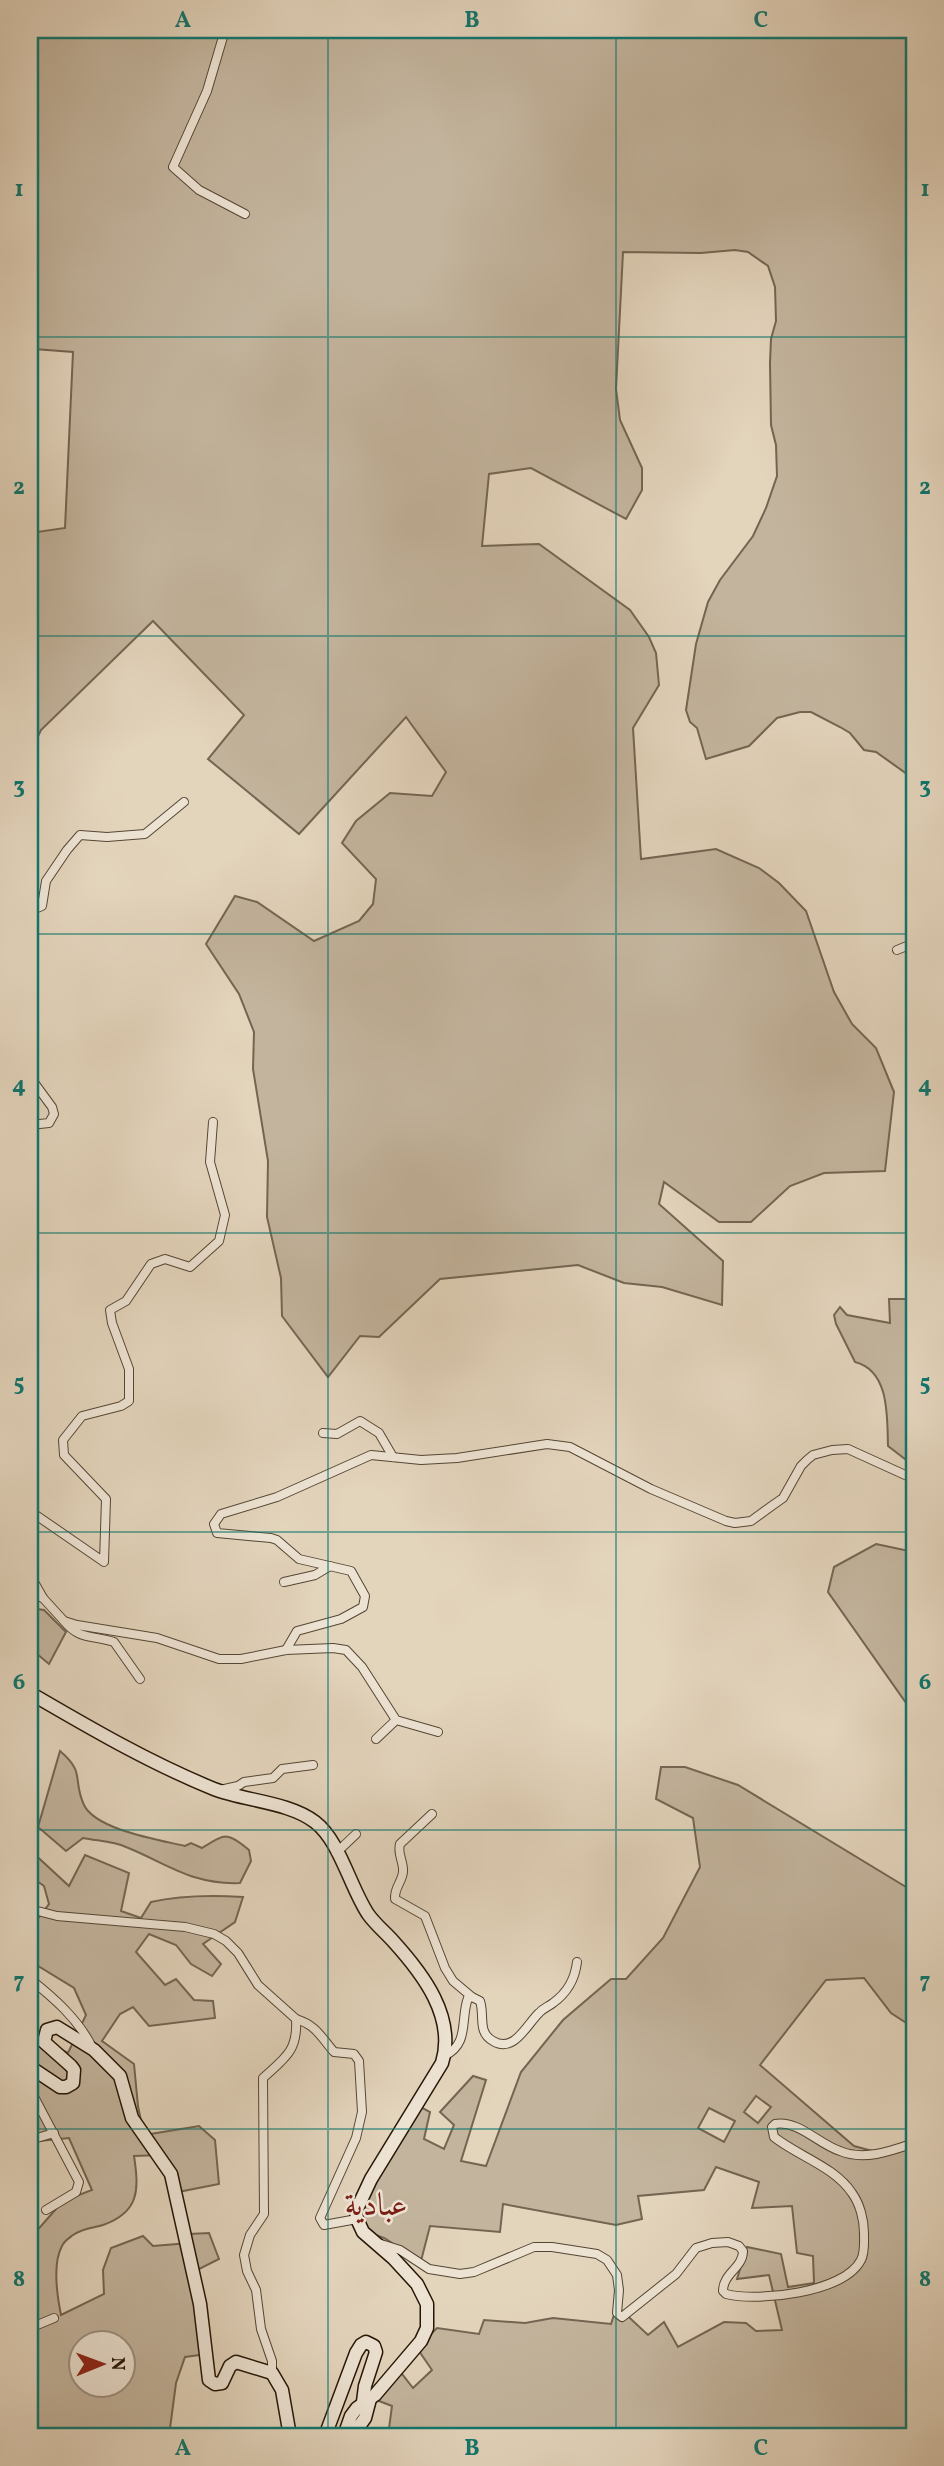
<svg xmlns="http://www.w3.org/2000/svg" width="944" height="2466" viewBox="0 0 944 2466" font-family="Vollkorn,Amiri,serif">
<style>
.green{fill:#c3b49d;stroke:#746552;stroke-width:2;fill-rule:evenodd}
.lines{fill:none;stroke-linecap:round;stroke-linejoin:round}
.street-casing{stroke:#554634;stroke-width:10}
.secondary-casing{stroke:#261606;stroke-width:15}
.street{stroke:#ede3d3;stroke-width:8}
.secondary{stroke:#ede3d3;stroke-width:12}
.grid{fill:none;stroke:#0f766e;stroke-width:2;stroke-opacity:0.55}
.labels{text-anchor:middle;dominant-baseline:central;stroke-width:5;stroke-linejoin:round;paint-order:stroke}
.quarter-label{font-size:32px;fill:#7a1f14;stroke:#ede3d3}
.neatline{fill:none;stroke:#0f766e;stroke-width:2.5}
.grid-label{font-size:23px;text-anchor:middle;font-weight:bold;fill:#0f766e}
</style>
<rect width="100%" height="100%" fill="#e3d4bc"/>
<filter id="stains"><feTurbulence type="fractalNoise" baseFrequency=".00286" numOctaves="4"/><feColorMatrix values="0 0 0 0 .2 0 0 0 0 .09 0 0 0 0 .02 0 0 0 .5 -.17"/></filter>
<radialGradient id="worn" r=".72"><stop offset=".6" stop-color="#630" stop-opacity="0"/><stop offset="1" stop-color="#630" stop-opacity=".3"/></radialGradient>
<g class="green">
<polygon points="30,30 914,30 914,779 876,752 864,750 850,733 840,727 811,712 800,712 777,718 749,746 706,759 697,728 690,722 686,710 696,644 708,602 720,580 753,536 766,508 777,476 776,445 771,425 770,363 771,339 776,321 775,287 768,266 748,252 735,250 701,253 623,252 616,389 620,420 642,468 642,490 626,519 531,468 489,474 482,546 539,544 630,610 649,637 656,653 659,685 633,728 641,859 716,849 759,868 779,883 806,911 834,992 852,1024 876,1048 894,1092 885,1171 824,1173 790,1186 751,1222 719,1222 664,1182 659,1204 723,1261 722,1305 662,1287 624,1283 578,1265 440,1279 379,1337 360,1336 328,1377 282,1316 281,1278 267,1217 268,1161 253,1069 254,1032 239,994 206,944 235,896 257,902 314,941 359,921 373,904 376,879 342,843 356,821 390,793 432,796 446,772 406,717 299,834 208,759 244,715 153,621 41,730 30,753 30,533 65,528 73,352 34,349 30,354"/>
<path d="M889 1299H914V1466L888 1446C887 1417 890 1371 855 1362L836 1324 834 1315 840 1307 847 1315 890 1323Z"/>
<polygon points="876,1544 914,1552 914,1727 906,1703 828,1592 834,1567"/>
<polygon points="30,1608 44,1610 66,1632 49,1664 30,1648"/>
<path d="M60 1751C86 1773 72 1779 84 1805 96 1830 160 1840 185 1846L191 1843 202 1848C225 1834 227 1831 249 1850L251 1861 240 1883C192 1885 168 1864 126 1847 113 1841 97 1841 83 1838L66 1851 38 1827Z"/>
<path d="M661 1767H685L738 1785 911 1890 914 1886V2028L891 2013 864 1978 826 1980 760 2065 854 2146 876 2152 914 2142V2436H388L392 2406 371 2398 395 2365 413 2388 432 2370 417 2348 437 2328 479 2334 484 2320 525 2323 553 2318 611 2324 617 2306 648 2335 664 2322 678 2347 724 2322 746 2323 756 2331 782 2330 769 2275 737 2279 747 2247 781 2254 788 2287 814 2283 813 2256 797 2253 792 2206 752 2208 759 2182 716 2167 704 2190 638 2196 642 2219 616 2225 503 2204 500 2232 430 2226 421 2261 384 2238 370 2233 358 2216 417 2105 430 2112 424 2139 444 2149 454 2125 440 2112 473 2076 486 2080 461 2161 486 2166 521 2072 563 2020 611 1979H626L663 1938 700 1867 693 1818 656 1799ZM756 2096 771 2107 758 2123 744 2112ZM709 2108 735 2121 724 2142 698 2128Z"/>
<path d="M30 1850 69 1886 85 1855 129 1873 121 1911 141 1918 151 1902C182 1895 211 1895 243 1897L235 1922 203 1944 221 1964 212 1976 191 1964 176 1945 149 1934 136 1952 165 1985 176 1979 194 2000 213 2001 215 2018 149 2026 133 2007 120 2014 102 2041 134 2064 138 2106 144 2135 199 2126 215 2140 219 2184 178 2192 161 2155 134 2156C139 2189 140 2212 103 2225 93 2228 83 2228 73 2235 69 2238 64 2241 62 2246 52 2264 57 2295 61 2315L104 2294 103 2270 111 2248 143 2236 153 2246 189 2243V2234L209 2233 219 2259 193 2272 208 2354 185 2357 176 2383 169 2436H30V2234H34L63 2201 92 2190 69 2138 30 2142V2046L36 2037 68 2053 86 2015 74 1988 30 1961V1929L49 1904 44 1886 30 1876ZM80 2344H122V2386H80Z"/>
</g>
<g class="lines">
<defs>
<g id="street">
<polyline points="225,30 207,91 173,167 199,190 245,214"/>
<polyline points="30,911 42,906 46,881 67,850 80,835 107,837 145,834 184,802"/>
<polyline points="897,950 914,943"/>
<polyline points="30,1077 52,1107 54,1114 49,1123 30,1125"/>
<polyline points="323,1433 337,1434 360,1421 379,1433 393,1457"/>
<polyline points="30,1511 104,1562 106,1499 64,1455 63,1440 82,1416 121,1406 129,1401 129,1369 112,1323 110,1310 126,1301 151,1264 165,1259 190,1267 219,1241 225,1215 210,1162 213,1122"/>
<polyline points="30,1575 43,1598"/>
<polyline points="284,1582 315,1575 330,1566"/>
<polyline points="30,1593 43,1598 64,1621 77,1625 157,1638 219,1659 241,1659 286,1650 333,1648 346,1650 362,1667 396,1720 438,1732"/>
<path d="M64 1621C79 1640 92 1635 114 1642L140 1679"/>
<polyline points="286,1650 297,1631 341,1619 363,1607 365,1596 351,1571 299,1559 277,1540 271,1538 217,1533 214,1524 221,1514 277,1497 371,1455 421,1460 457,1458 547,1444 570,1447 651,1489 726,1521 735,1523 751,1521 773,1505 783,1498 801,1466 807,1460 813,1455 832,1450 848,1449 914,1479"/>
<polyline points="376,1739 396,1720"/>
<polyline points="220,1790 238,1786 244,1782 273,1778 282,1769 313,1765"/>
<path d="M432 1814 400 1844C397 1854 404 1862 403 1872 402 1882 394 1888 395 1899L425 1916 445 1968 453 1981 472 1997"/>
<polyline points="336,1853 356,1834"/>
<path d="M30 1909 57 1916 185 1927 214 1934 226 1941 238 1953 258 1985 296 2019C298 2051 285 2058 263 2078L264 2214 250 2235 244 2255 247 2271 256 2290 261 2329 272 2361V2373"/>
<path d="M30 1979C54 1998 78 2019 92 2047"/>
<path d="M296 2019C316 2025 321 2037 334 2052L354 2054 359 2061 362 2112 356 2138 320 2218 324 2225 357 2219"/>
<path d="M444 2056C470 2044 460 2019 468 1998L472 1997 480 2001C485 2016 477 2032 493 2041 514 2054 527 2024 539 2013 543 2008 548 2007 553 2003 567 1993 575 1979 577 1962"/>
<polyline points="30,2089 79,2182 76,2192 46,2210"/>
<polyline points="30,2140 54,2133"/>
<path d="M381 2244 400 2250 429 2269 460 2274 474 2272 534 2247H552L597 2254 607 2260 617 2275 619 2290 617 2313 622 2317 676 2274 696 2248 712 2243 728 2242 739 2246 743 2251C743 2268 723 2273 723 2291L726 2294C758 2302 844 2293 861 2260 865 2253 864 2241 864 2233 864 2220 860 2204 852 2193 835 2167 798 2156 774 2137L772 2127 775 2124C799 2120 818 2144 840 2151 864 2161 891 2151 914 2143"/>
<polyline points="30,2328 54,2318"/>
</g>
<g id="secondary">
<path d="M30 1693C90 1728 150 1763 214 1789 245 1801 289 1802 315 1822 340 1841 350 1887 368 1914 375 1924 385 1932 393 1941 423 1974 456 2017 442 2063L371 2179 356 2211 357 2219 363 2232 393 2258 417 2284 427 2304V2328L421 2341 375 2395 357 2408 351 2416 344 2436"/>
<polyline points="30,2067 60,2087 66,2087 73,2083 74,2070 71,2066 44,2042 47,2030 57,2027 94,2050 120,2076 132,2118 171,2174 200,2304 209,2380 215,2384 222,2383 230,2366 236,2362 272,2373 282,2390 290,2436"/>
<polyline points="325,2436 356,2353 361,2345 366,2342 374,2346 376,2352 365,2386 363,2402"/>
<polyline points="352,2436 365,2418 370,2399"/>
</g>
</defs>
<use href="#street" class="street-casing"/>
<use href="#secondary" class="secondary-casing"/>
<use href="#street" class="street"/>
<use href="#secondary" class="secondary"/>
</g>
<path class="grid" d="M328 30V2436M616 30V2436M30 337H914M30 636H914M30 934H914M30 1233H914M30 1532H914M30 1830H914M30 2129H914"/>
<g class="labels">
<g class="quarter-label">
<text x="376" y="2207">عبادية</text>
</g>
</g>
<rect width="944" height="2466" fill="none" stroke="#e3d4bc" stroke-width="77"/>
<g transform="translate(102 2364) rotate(89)"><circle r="33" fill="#ede3d3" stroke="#9d9181" stroke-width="2"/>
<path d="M0-5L12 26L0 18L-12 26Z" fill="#8f2418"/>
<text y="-10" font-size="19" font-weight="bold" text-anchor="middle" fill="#261606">N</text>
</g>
<rect x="38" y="38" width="868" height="2390" class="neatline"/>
<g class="grid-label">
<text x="183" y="27">A</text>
<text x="472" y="27">B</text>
<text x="761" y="27">C</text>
<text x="19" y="196">1</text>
<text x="925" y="196">1</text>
<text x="19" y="494">2</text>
<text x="925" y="494">2</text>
<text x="19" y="793">3</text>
<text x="925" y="793">3</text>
<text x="19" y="1092">4</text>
<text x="925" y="1092">4</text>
<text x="19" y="1390">5</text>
<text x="925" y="1390">5</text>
<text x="19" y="1689">6</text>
<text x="925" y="1689">6</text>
<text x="19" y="1988">7</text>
<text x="925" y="1988">7</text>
<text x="19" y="2286">8</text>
<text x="925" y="2286">8</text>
<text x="183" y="2455">A</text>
<text x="472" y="2455">B</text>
<text x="761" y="2455">C</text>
</g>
<rect width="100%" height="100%" filter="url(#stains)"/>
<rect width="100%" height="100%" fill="url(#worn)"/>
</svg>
